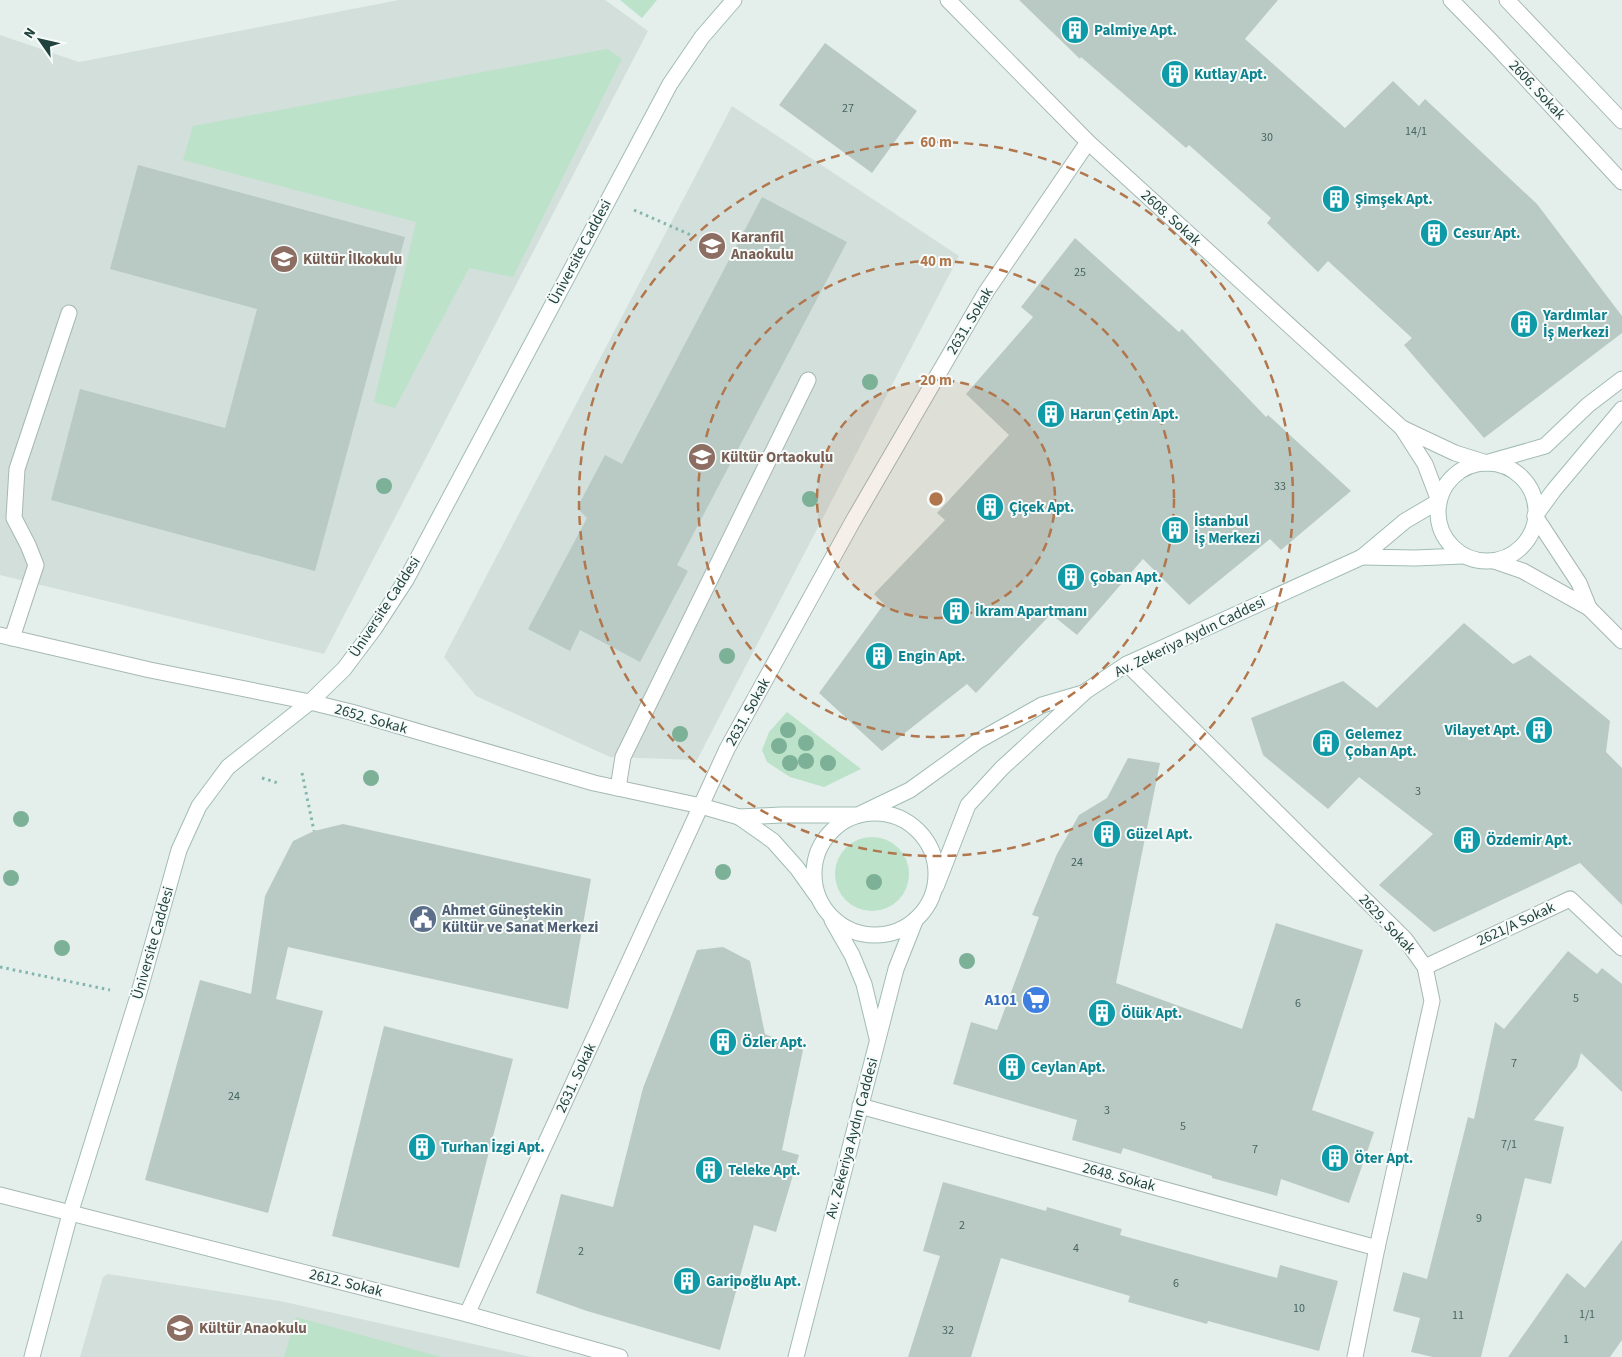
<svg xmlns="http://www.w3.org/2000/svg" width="1622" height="1357" viewBox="0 0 1622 1357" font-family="'Source Sans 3',sans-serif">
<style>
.built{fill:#d2dfdb}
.green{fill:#bce2ca}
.building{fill:#b9cac5}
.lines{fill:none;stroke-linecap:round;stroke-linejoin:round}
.lane-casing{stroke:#a6b8b4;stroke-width:17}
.street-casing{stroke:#a6b8b4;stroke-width:17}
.secondary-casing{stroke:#a1bcb6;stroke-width:17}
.path{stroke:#82b6ac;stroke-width:3;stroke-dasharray:2.5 4;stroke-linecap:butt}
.lane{stroke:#fff;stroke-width:15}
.street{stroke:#fff;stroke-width:15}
.secondary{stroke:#fff;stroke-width:15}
.tree{fill:#7cb198}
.ring{fill:none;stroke:#b1764c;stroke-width:2.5;stroke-dasharray:9 6}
.labels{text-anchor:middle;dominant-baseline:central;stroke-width:4;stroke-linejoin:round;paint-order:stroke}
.number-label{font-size:12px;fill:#476560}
.culture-label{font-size:15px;font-weight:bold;fill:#0d838f;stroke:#f6fbf9;text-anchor:start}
.street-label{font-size:15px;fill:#21433e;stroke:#f6fbf9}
.education-label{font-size:15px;font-weight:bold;fill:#785e54;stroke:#f6fbf9;text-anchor:start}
.service-label{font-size:15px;font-weight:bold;fill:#4e5e75;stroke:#f6fbf9;text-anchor:start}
.shop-label{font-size:15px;font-weight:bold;fill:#366cbe;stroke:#f6fbf9;text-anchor:end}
.centre{fill:#b1764c;stroke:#f6fbf9;stroke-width:2.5}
.ring-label{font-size:15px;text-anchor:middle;font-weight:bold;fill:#b1764c;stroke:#f6fbf9;stroke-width:4;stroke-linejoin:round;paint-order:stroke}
</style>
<rect width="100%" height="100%" fill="#e4efec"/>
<g class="built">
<polygon points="399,0 605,0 648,31 324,654 0,575 0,35 79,62"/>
<polygon points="732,106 959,256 697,760 610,757 476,696 444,657"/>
<polygon points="108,1274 280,1301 531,1357 80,1357 103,1277"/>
</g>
<g class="green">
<polygon points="620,0 657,0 642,18"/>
<polygon points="607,49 622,59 513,277 469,268 395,408 374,402 416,222 183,160 193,126"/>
<polygon points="787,712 861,769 824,787 790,777 767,762 762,750 769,732"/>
<circle cx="872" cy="874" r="37"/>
<polygon points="296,1317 441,1357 284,1357"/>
</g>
<g class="building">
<polygon points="1019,0 1278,0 1245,39 1345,128 1393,81 1419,106 1425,99 1537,204 1622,316 1622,333 1484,438 1404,345 1412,338 1328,261 1318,272 1267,223 1271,218 1189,145 1186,148 1081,57 1080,59"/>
<polygon points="825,43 917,111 872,173 779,105"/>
<polygon points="138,165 405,237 315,571 51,500 80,389 225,428 257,309 110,269"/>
<polygon points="762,197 847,242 677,565 688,571 640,662 580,630 570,651 528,629 587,518 577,508 605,455 622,464"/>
<polygon points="1075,238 1179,332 1182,329 1266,417 1268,415 1351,491 1281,550 1270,539 1189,605 1143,559 1077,635 1051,614 976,693 967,684 882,751 819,693 884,604 874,594 945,520 937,513 1009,435 966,394 1033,317 1021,307"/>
<polygon points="1464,623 1513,664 1530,655 1610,721 1606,752 1622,768 1622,905 1580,863 1434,932 1379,885 1433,834 1359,777 1328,809 1263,755 1251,718 1343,681 1377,708"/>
<polygon points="1128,758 1160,763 1116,983 1242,1029 1276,923 1363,950 1312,1110 1374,1132 1349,1203 1281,1179 1277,1196 1212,1178 1212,1176 1123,1148 1121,1154 1072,1140 1077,1120 953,1084 971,1022 997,1030 1039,917 1032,915 1057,854 1079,815 1107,798"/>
<polygon points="343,824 591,879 568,1009 288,947 276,999 323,1011 268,1213 145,1180 200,980 251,994 265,896 293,841 314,831"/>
<polygon points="723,947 750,961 765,1034 803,1050 782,1150 799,1155 776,1232 754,1225 720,1350 587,1311 536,1293 561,1194 613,1207 643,1088 697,950"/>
<polygon points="1568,951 1597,974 1602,968 1622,984 1622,1092 1581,1053 1577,1067 1534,1120 1564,1127 1551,1184 1525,1178 1481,1357 1433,1357 1411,1352 1420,1318 1393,1311 1403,1272 1427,1279 1468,1117 1474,1119 1495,1022 1504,1029"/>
<polygon points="384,1026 513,1059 459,1268 332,1236"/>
<polygon points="943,1182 1046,1211 1047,1207 1122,1229 1120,1235 1277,1278 1280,1265 1338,1281 1319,1351 1208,1321 1207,1324 1128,1302 1130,1296 1001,1258 971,1357 908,1357 940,1256 923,1251"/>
<polygon points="1622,1240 1622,1340 1610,1357 1508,1357 1567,1273 1585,1288"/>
</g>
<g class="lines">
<defs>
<g id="lane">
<polyline points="1507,0 1622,121"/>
<polyline points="12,638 36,565 28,545 14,518 17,469 69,313"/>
<polyline points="618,788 623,757 808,380"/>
</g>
<g id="street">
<polyline points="948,0 1088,142 1402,428"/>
<polyline points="1451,0 1493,43 1622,182"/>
<polyline points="1439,501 1425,464 1402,428 1455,453 1487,463"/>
<polyline points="1494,561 1523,571 1589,608 1579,583 1535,516"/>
<polyline points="1589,608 1622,641"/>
<polyline points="0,635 150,670 310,702 351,712 594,783 701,806 739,817"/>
<polyline points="1127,664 1405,939 1425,967 1432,1001 1377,1248 1355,1357"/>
<polyline points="1425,967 1570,899 1622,948"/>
<polyline points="860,1106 1377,1248"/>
<polyline points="0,1195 467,1314 620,1357"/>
<polyline points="467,1314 727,749 853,521 986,292 1088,142"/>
</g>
<g id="secondary">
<polyline points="1489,462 1545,446 1588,405 1622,379"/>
<circle cx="1487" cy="512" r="49"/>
<polyline points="1439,501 1405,521 1362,557 1415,558 1463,556"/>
<polyline points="1535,516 1554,490 1622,409"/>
<circle cx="875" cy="874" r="61"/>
<polyline points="936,887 968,805 1002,768 1086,691 1127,664 1362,557"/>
<polyline points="817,896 797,868 773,841 739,817 781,815 858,815 910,790 978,741 1042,705 1083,693"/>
<polyline points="832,920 852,955 864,984 877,1038"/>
<polyline points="32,1357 70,1214 138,996 179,850 199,806 228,767 310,702 344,669 374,629 406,580 670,84 702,37 734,0"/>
<polyline points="796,1357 896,969 915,921"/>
</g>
</defs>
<use href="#lane" class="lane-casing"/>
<use href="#street" class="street-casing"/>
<use href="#secondary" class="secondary-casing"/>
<g class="path">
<polyline points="634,210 693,236"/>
<polyline points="302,773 314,831"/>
<polyline points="262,778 278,783"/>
<polyline points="0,967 110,990"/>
</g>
<use href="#lane" class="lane"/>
<use href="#street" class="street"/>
<use href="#secondary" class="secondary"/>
</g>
<g class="tree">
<circle cx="870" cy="382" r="8"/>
<circle cx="384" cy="486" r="8"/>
<circle cx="810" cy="499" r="8"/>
<circle cx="727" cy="656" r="8"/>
<circle cx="788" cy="730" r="8"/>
<circle cx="680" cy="734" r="8"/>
<circle cx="806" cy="743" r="8"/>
<circle cx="779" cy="746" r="8"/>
<circle cx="806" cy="761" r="8"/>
<circle cx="790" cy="763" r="8"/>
<circle cx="828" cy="763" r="8"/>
<circle cx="371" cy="778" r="8"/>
<circle cx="21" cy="819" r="8"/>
<circle cx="723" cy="872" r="8"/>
<circle cx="11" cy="878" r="8"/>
<circle cx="874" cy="882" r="8"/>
<circle cx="62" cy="948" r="8"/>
<circle cx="967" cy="961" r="8"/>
</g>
<circle cx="936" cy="499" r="119" fill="#b1764c" fill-opacity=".12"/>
<g class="ring">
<circle cx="936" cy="499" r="119"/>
<circle cx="936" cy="499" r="238"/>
<circle cx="936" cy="499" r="357"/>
</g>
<defs>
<symbol id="building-disc" viewBox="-11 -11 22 22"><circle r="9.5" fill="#0f9aa8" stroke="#f6fbf9"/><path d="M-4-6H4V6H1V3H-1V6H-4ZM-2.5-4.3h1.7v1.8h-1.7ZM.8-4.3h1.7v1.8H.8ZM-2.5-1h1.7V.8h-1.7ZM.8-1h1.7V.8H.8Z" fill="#fff"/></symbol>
<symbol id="school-disc" viewBox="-11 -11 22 22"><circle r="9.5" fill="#8d6e63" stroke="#f6fbf9"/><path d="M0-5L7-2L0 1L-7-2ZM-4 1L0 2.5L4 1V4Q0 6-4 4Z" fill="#fff"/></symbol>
<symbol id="civic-disc" viewBox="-11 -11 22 22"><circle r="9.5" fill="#5c6f8a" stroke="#f6fbf9"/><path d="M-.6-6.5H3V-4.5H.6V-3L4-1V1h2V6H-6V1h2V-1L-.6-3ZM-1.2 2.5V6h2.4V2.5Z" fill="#fff"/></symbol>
<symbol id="supermarket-disc" viewBox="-11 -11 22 22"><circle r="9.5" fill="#3f7fe0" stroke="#f6fbf9"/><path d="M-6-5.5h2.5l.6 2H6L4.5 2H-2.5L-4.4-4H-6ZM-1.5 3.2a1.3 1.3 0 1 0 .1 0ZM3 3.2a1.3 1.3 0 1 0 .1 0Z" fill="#fff"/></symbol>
</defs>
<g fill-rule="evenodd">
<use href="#building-disc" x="1059" y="14" width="32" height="32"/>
<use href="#building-disc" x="1159" y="58" width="32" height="32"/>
<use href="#building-disc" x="1320" y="183" width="32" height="32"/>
<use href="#building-disc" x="1418" y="217" width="32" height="32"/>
<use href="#school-disc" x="696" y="230" width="32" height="32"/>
<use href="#school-disc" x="268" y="243" width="32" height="32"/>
<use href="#building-disc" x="1508" y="308" width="32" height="32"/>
<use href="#building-disc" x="1035" y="398" width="32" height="32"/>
<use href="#school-disc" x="686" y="441" width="32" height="32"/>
<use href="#building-disc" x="974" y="491" width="32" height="32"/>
<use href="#building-disc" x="1159" y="514" width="32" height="32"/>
<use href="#building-disc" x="1055" y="561" width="32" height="32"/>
<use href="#building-disc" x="940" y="595" width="32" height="32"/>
<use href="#building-disc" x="863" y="640" width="32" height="32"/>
<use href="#building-disc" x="1523" y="714" width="32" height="32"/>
<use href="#building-disc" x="1310" y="727" width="32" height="32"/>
<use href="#building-disc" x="1091" y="818" width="32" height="32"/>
<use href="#building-disc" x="1451" y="824" width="32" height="32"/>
<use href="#civic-disc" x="407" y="903" width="32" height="32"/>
<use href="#supermarket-disc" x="1020" y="984" width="32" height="32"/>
<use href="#building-disc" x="1086" y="997" width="32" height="32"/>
<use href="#building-disc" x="707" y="1026" width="32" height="32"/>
<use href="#building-disc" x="996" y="1051" width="32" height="32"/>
<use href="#building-disc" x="406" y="1131" width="32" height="32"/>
<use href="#building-disc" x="1319" y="1142" width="32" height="32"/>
<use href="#building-disc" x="693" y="1154" width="32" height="32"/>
<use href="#building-disc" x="671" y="1265" width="32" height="32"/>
<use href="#school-disc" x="164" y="1312" width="32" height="32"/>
</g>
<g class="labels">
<g class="number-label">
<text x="848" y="108">27</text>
<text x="1416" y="131">14/1</text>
<text x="1267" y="137">30</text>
<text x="1080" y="272">25</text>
<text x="1280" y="486">33</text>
<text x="1418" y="791">3</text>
<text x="1077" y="862">24</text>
<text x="1576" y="998">5</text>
<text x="1298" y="1003">6</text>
<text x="1514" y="1063">7</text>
<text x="234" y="1096">24</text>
<text x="1107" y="1110">3</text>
<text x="1183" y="1126">5</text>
<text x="1509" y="1144">7/1</text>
<text x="1255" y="1149">7</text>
<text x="1479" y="1218">9</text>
<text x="962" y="1225">2</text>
<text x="1076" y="1248">4</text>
<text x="581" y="1251">2</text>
<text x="1176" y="1283">6</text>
<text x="1299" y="1308">10</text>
<text x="1587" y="1314">1/1</text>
<text x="1458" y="1315">11</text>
<text x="948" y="1330">32</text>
<text x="1566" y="1339">1</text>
</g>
<g class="culture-label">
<text x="1094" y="30">Palmiye Apt.</text>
<text x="1194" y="74">Kutlay Apt.</text>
<text x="1355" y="199">Şimşek Apt.</text>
<text x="1453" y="233">Cesur Apt.</text>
<text x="1543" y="315">Yardımlar<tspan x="1543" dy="17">İş Merkezi</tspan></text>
<text x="1070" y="414">Harun Çetin Apt.</text>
<text x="1009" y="507">Çiçek Apt.</text>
<text x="1194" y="521">İstanbul<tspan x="1194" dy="17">İş Merkezi</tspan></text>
<text x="1090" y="577">Çoban Apt.</text>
<text x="975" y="611">İkram Apartmanı</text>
<text x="898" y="656">Engin Apt.</text>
<text x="1520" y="730" text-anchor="end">Vilayet Apt.</text>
<text x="1345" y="734">Gelemez<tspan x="1345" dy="17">Çoban Apt.</tspan></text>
<text x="1126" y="834">Güzel Apt.</text>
<text x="1486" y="840">Özdemir Apt.</text>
<text x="1121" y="1013">Ölük Apt.</text>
<text x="742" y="1042">Özler Apt.</text>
<text x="1031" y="1067">Ceylan Apt.</text>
<text x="441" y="1147">Turhan İzgi Apt.</text>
<text x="1354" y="1158">Öter Apt.</text>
<text x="728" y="1170">Teleke Apt.</text>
<text x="706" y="1281">Garipoğlu Apt.</text>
</g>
<g class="street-label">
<text transform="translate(1537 90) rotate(47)">2606. Sokak</text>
<text transform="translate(1171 218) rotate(42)">2608. Sokak</text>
<text transform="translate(580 252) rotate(-62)">Üniversite Caddesi</text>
<text transform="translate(970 321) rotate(-59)">2631. Sokak</text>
<text transform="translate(385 607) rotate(-57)">Üniversite Caddesi</text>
<text transform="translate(1190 637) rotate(-26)">Av. Zekeriya Aydın Caddesi</text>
<text transform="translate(748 712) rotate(-61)">2631. Sokak</text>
<text transform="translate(371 719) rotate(16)">2652. Sokak</text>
<text transform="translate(1387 924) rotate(47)">2629. Sokak</text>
<text transform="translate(1516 924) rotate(-25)">2621/A Sokak</text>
<text transform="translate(153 943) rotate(-74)">Üniversite Caddesi</text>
<text transform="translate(576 1078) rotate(-65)">2631. Sokak</text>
<text transform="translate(852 1138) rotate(-75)">Av. Zekeriya Aydın Caddesi</text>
<text transform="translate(1119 1177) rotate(15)">2648. Sokak</text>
<text transform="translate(346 1283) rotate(14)">2612. Sokak</text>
</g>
<g class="education-label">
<text x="731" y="237">Karanfil<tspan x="731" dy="17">Anaokulu</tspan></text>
<text x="303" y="259">Kültür İlkokulu</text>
<text x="721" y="457">Kültür Ortaokulu</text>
<text x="199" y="1328">Kültür Anaokulu</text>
</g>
<g class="service-label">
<text x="442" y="910">Ahmet Güneştekin<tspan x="442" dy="17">Kültür ve Sanat Merkezi</tspan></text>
</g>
<g class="shop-label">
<text x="1017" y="1000">A101</text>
</g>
</g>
<circle cx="936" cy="499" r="8" class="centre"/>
<g class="ring-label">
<text x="936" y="147">60 m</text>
<text x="936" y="266">40 m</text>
<text x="936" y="385">20 m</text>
</g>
<g transform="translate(40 40) rotate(304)" stroke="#f6fbf9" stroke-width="4" paint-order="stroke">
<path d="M0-4L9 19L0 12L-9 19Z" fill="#21433e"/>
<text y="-8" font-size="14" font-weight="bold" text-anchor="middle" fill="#21433e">N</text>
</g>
</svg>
